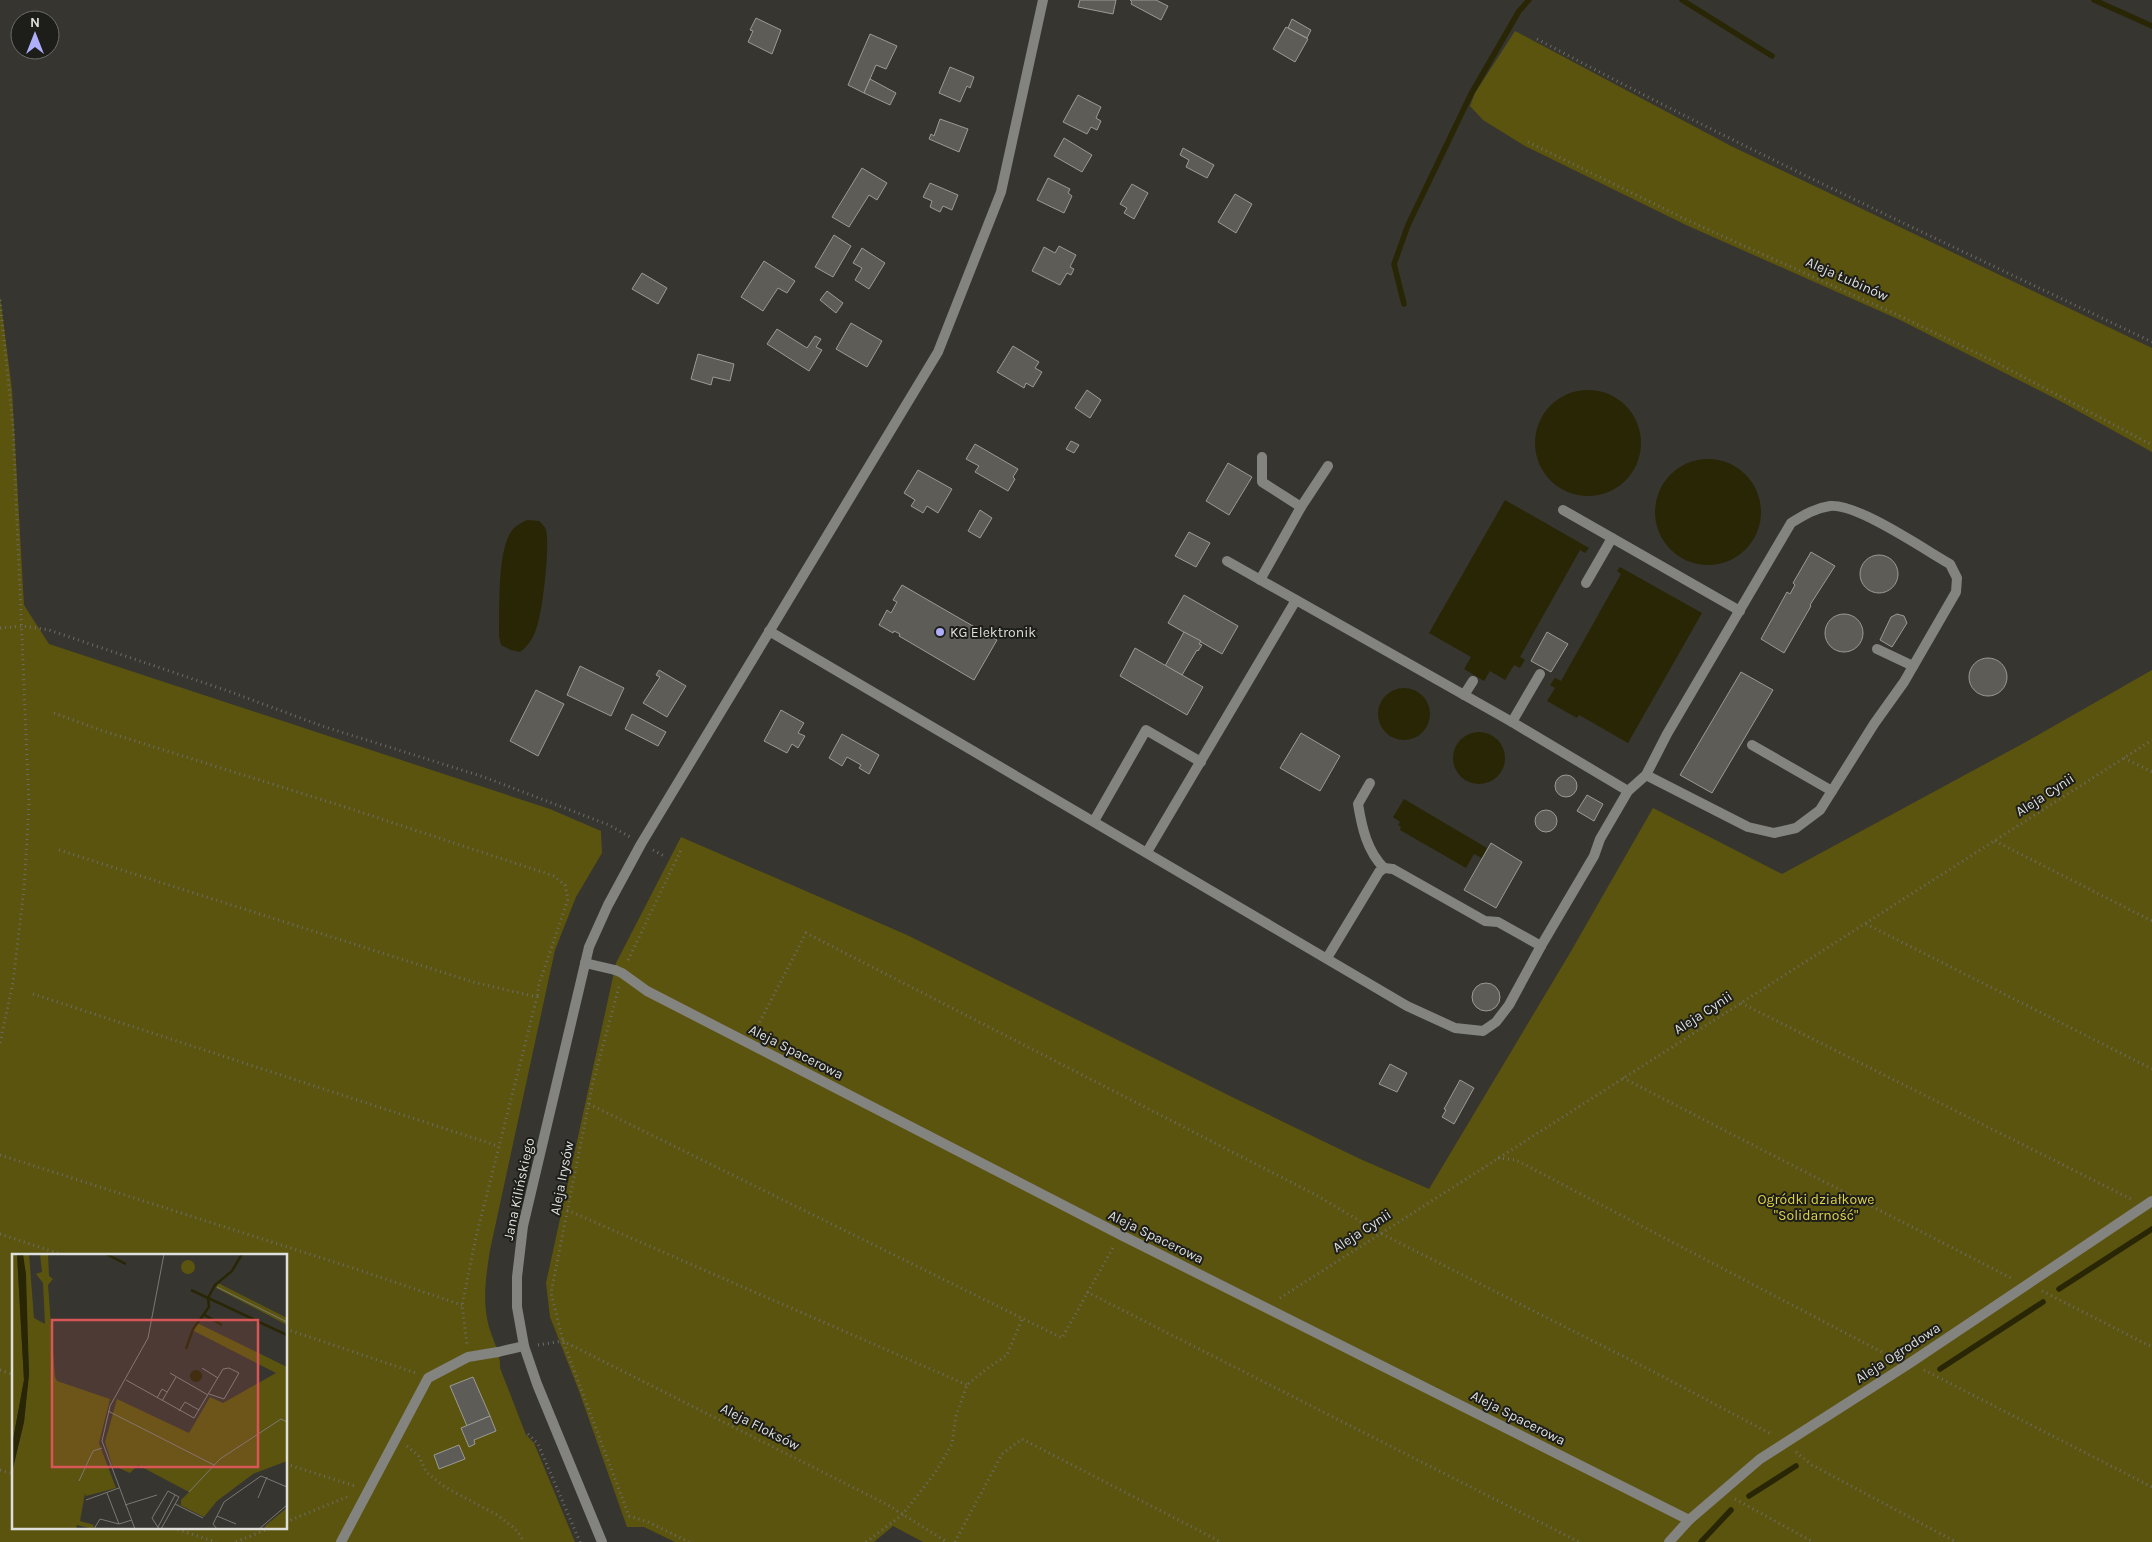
<svg xmlns="http://www.w3.org/2000/svg" width="2152" height="1542" viewBox="0 0 2152 1542" font-family="Karla,sans-serif">
<style>
.green{fill:#5b540f;fill-rule:evenodd}
.water{fill:#292605}
.lines{fill:none;stroke-linecap:round;stroke-linejoin:round}
.stream{stroke:#292605;stroke-width:5.5}
.building{fill:#5d5c56;stroke:#9b9b95}
.path{stroke:#6d6c68;stroke-width:3;stroke-dasharray:1 4;stroke-linecap:butt}
.service{stroke:#838380;stroke-width:10}
.pedestrian{stroke:#838380;stroke-width:10}
.tertiary{stroke:#838380;stroke-width:10}
.poi-dot{fill:#aeaefa;stroke:#1d1d1a;stroke-width:2}
.labels{text-anchor:middle;dominant-baseline:central;stroke-width:4;stroke-linejoin:round;paint-order:stroke}
.street-label{font-size:14px;fill:#dfdfdc;stroke:#1d1d1a}
.poi-label{font-size:14px;fill:#dfdfdc;stroke:#1d1d1a;text-anchor:start}
.park-label{font-size:14px;fill:#e0d347;stroke:#1d1d1a}
.inset-river{fill:none;stroke:#292605;stroke-width:2.5}
.inset-road{fill:none;stroke:#7a7975;stroke-width:1}
.view{fill:#d85655;fill-opacity:0.15;stroke:#d85655;stroke-width:2.5}
.inset-edge{fill:none;stroke:#dfdfdc;stroke-width:2.5}
</style>
<rect width="100%" height="100%" fill="#363530"/>
<g class="green">
<polygon points="1515,31 1731,146 2152,348 2152,452 2060,401 1900,320 1686,225 1525,146 1483,120 1470,106 1475,93"/>
<path d="M0 296 12 390 24 605 49 644 550 809 601 831 602 853 576 897 555 950 490 1250C486 1275 482 1302 489 1327 493 1341 501 1354 500 1368L526 1435 534 1443 575 1542H0ZM14 1256H286V1528H14Z"/>
<polygon points="2152,670 2152,1542 923,1542 893,1526 874,1542 675,1542 644,1527 627,1527 579,1391 550,1317 546,1283 616,963 681,837 907,935 1232,1097 1358,1158 1429,1189 1570,953 1653,808 1782,874 2024,743"/>
</g>
<g class="water">
<circle cx="1588" cy="443" r="53"/>
<circle cx="1708" cy="512" r="53"/>
<polygon points="1505,500 1589,548 1585,553 1580,550 1520,657 1525,660 1520,668 1514,665 1505,680 1490,671 1484,681 1464,669 1471,657 1429,633"/>
<path d="M527 520 539 521C542 524 545 526 546 530 550 546 543 606 538 623 535 634 530 645 520 652L511 650 501 645 499 636C500 610 496 547 514 528 517 525 523 522 527 520Z"/>
<polygon points="1620,567 1702,613 1628,743 1579,715 1577,718 1547,701 1555,688 1550,685 1555,678 1561,681 1621,574 1617,571"/>
<circle cx="1404" cy="714" r="26"/>
<circle cx="1479" cy="758" r="26"/>
<polygon points="1404,799 1487,848 1482,858 1474,854 1466,868 1400,830 1401,827 1398,825 1400,822 1393,817"/>
</g>
<g class="lines">
<g class="stream">
<polyline points="1682,0 1772,56"/>
<polyline points="2094,0 2152,26"/>
<polyline points="1404,304 1394,264 1408,225 1471,94 1519,11 1529,0"/>
<polyline points="2059,1289 2152,1229"/>
<polyline points="1940,1369 2043,1302"/>
<polyline points="1749,1496 1796,1466"/>
<polyline points="1701,1542 1731,1510"/>
</g>
</g>
<g class="building">
<polygon points="1080,0 1116,0 1113,14 1078,7"/>
<polygon points="1130,0 1156,0 1168,6 1161,20 1131,4 1132,2"/>
<polygon points="756,18 781,30 772,54 748,42 753,31 750,30"/>
<polygon points="1292,19 1311,30 1307,38 1288,28"/>
<polygon points="1286,27 1308,39 1295,62 1273,49"/>
<polygon points="870,34 897,46 886,69 876,65 864,93 848,85"/>
<polygon points="950,67 974,77 970,88 967,86 960,102 939,93"/>
<polygon points="870,79 896,93 890,105 864,93"/>
<polygon points="1078,95 1101,107 1096,118 1101,121 1097,130 1091,127 1087,134 1063,122"/>
<polygon points="940,119 968,129 959,152 929,139 931,134 934,136"/>
<polygon points="1064,138 1092,155 1082,172 1054,156"/>
<polygon points="1183,148 1214,165 1207,178 1186,167 1189,160 1180,155"/>
<polygon points="862,168 887,183 877,200 869,195 849,227 832,217"/>
<polygon points="1048,178 1070,189 1068,193 1072,196 1064,213 1037,200"/>
<polygon points="930,183 958,195 952,210 943,206 940,212 930,207 932,201 923,197"/>
<polygon points="1132,184 1148,193 1134,219 1124,213 1127,208 1120,204"/>
<polygon points="1235,194 1252,204 1236,233 1218,222"/>
<polygon points="834,235 851,246 833,277 815,267"/>
<polygon points="1059,246 1076,255 1070,267 1074,269 1071,275 1067,273 1060,285 1032,271 1044,247 1055,253"/>
<polygon points="862,248 885,263 869,289 855,280 862,268 853,263"/>
<polygon points="764,261 795,281 787,293 778,288 763,311 741,297"/>
<polygon points="642,273 667,288 658,304 632,289"/>
<polygon points="827,291 843,303 836,313 820,300"/>
<polygon points="851,323 882,341 867,367 836,349"/>
<polygon points="777,329 807,348 815,336 821,339 816,347 822,350 809,371 767,344"/>
<polygon points="1013,346 1039,362 1035,368 1042,372 1033,387 1026,383 1024,388 997,372"/>
<polygon points="698,354 734,364 730,381 713,377 711,385 691,379"/>
<polygon points="1087,390 1101,400 1090,418 1075,408"/>
<polygon points="1071,441 1079,445 1074,453 1066,449"/>
<polygon points="975,444 1018,469 1013,477 1015,479 1008,491 975,472 979,466 966,459"/>
<polygon points="1228,463 1252,477 1229,515 1206,501"/>
<polygon points="918,470 952,489 938,513 927,506 923,513 911,506 915,500 904,493"/>
<polygon points="980,510 992,518 980,538 968,531"/>
<polygon points="1189,532 1210,543 1196,567 1175,556"/>
<polygon points="1811,552 1835,566 1810,605 1811,606 1784,653 1761,639 1787,592 1790,594 1795,585 1793,583"/>
<circle cx="1879" cy="574" r="19"/>
<polygon points="902,585 997,640 974,680 899,636 900,634 894,631 893,633 879,625 887,610 891,613 897,602 893,600"/>
<polygon points="1184,595 1238,626 1222,654 1168,623"/>
<circle cx="1844" cy="633" r="19"/>
<polygon points="1897,614 1904,616 1907,623 1892,647 1880,640 1891,617"/>
<polygon points="1184,632 1201,641 1199,644 1202,645 1198,651 1197,650 1182,675 1165,666"/>
<polygon points="1547,632 1568,644 1551,672 1531,661"/>
<polygon points="1135,648 1203,687 1187,715 1120,676"/>
<circle cx="1988" cy="677" r="19"/>
<polygon points="580,666 624,688 611,716 567,695"/>
<polygon points="659,670 686,686 667,717 643,703 660,677 656,675"/>
<polygon points="1741,672 1773,690 1712,793 1680,775"/>
<polygon points="536,690 564,704 538,756 510,741"/>
<polygon points="781,710 804,723 798,733 805,736 798,748 792,744 787,753 764,741"/>
<polygon points="632,714 666,732 658,746 625,729"/>
<polygon points="1301,733 1340,756 1320,791 1280,768"/>
<polygon points="842,734 879,755 869,774 859,768 861,765 847,757 842,766 829,758"/>
<circle cx="1566" cy="786" r="11"/>
<polygon points="1587,795 1603,804 1594,821 1577,811"/>
<circle cx="1546" cy="821" r="11"/>
<polygon points="1491,843 1522,862 1496,908 1464,890"/>
<circle cx="1486" cy="997" r="14"/>
<polygon points="1390,1064 1407,1073 1397,1092 1379,1084"/>
<polygon points="1460,1080 1474,1088 1454,1124 1442,1117 1446,1110 1444,1109"/>
<polygon points="473,1377 490,1416 467,1426 450,1386"/>
<polygon points="490,1416 496,1431 474,1440 475,1444 469,1447 461,1428"/>
<polygon points="459,1445 465,1459 439,1469 434,1455"/>
</g>
<g class="lines">
<g class="path">
<path d="M1537 39C1739 147 1946 243 2152 342"/>
<polyline points="1528,142 1689,221 1900,316 1997,363 2152,445"/>
<polyline points="0,300 13,426 29,805 24,889 13,982 0,1043"/>
<polyline points="0,628 23,626 49,630 228,691 322,726 484,777 609,825 630,837"/>
<polyline points="54,713 100,730 339,805 554,876 565,885 568,899 539,984 537,997"/>
<polyline points="2124,758 2152,772"/>
<polyline points="1995,841 2152,921"/>
<polyline points="59,850 473,982 537,997 476,1237 462,1305 467,1344"/>
<polyline points="653,850 664,856"/>
<polyline points="1866,924 2152,1069"/>
<polyline points="628,960 682,848"/>
<polyline points="619,987 593,1082 551,1293 563,1341 629,1516 648,1522 689,1542"/>
<polyline points="33,994 498,1146"/>
<polyline points="1741,1003 2131,1199"/>
<polyline points="755,1031 806,933 1316,1195 1380,1233 1656,1373 1771,1434"/>
<polyline points="1623,1078 2011,1278"/>
<polyline points="589,1104 1062,1338 1114,1246"/>
<polyline points="0,1155 356,1269 462,1305"/>
<polyline points="1498,1158 1516,1160 1893,1358"/>
<polyline points="567,1210 967,1385"/>
<polyline points="0,1234 66,1256"/>
<polyline points="2042,1291 2152,1347"/>
<polyline points="1087,1292 1579,1542"/>
<polyline points="1280,1298 2152,740"/>
<polyline points="286,1329 416,1373"/>
<polyline points="538,1345 563,1341 888,1505 947,1542"/>
<polyline points="0,1370 14,1375"/>
<polyline points="1924,1370 2152,1487"/>
<polyline points="528,1434 538,1444 580,1542"/>
<polyline points="407,1446 418,1455 427,1473 445,1487 497,1515 513,1527 521,1536 523,1542"/>
<polyline points="1796,1452 1812,1465 1956,1542"/>
<polyline points="286,1464 355,1486"/>
<polyline points="0,1470 14,1474"/>
<polyline points="1735,1499 1813,1542"/>
<polyline points="286,1522 349,1496"/>
<polyline points="173,1528 216,1542"/>
<polyline points="236,1542 270,1528"/>
<polyline points="866,1542 902,1515 935,1473 952,1444 956,1416 967,1385 985,1370 1007,1355 1022,1319"/>
<polyline points="955,1542 1002,1454 1022,1439 1221,1542"/>
</g>
<g class="service">
<polyline points="1301,507 1328,466"/>
<polyline points="1563,510 1740,611"/>
<polyline points="1227,561 1512,722 1628,791"/>
<polyline points="1260,580 1301,507 1262,482 1262,457"/>
<polyline points="1586,583 1612,538"/>
<path d="M769 631 1407 1006 1455 1028 1483 1031 1496 1022 1509 1005 1541 946 1594 856 1600 839 1628 791 1646 775 1667 734 1791 523C1804 515 1815 508 1830 506 1857 503 1925 550 1950 564L1957 578 1956 592 1904 682 1874 724 1820 810 1796 828 1774 833 1748 827 1646 775"/>
<polyline points="1877,649 1913,666"/>
<polyline points="1464,695 1473,681"/>
<polyline points="1512,722 1540,674"/>
<polyline points="1752,745 1832,791"/>
<path d="M1370 783 1358 804C1362 828 1367 851 1384 868"/>
<polyline points="1094,821 1146,730 1201,762"/>
<polyline points="1147,852 1296,600"/>
<polyline points="1327,958 1379,872 1384,868 1393,869 1485,921 1498,922 1541,946"/>
<polyline points="585,963 615,970"/>
<polyline points="498,1352 524,1346"/>
</g>
<g class="pedestrian">
<polyline points="615,970 622,973 647,991 1121,1235 1689,1520"/>
<polyline points="341,1542 428,1378 468,1357 498,1352"/>
<polyline points="1669,1542 1689,1520 1760,1459 1910,1363 2152,1201"/>
</g>
<polyline class="tertiary" points="602,1542 537,1384 524,1346 517,1307 517,1277 523,1226 589,947 608,905 641,844 938,352 1001,192 1043,0"/>
</g>
<circle class="poi-dot" cx="940" cy="632" r="5"/>
<g class="labels">
<g class="street-label">
<text transform="translate(1847 279) rotate(24)">Aleja Łubinów</text>
<text transform="translate(2045 795) rotate(-33)">Aleja Cynii</text>
<text transform="translate(1703 1013) rotate(-33)">Aleja Cynii</text>
<text transform="translate(796 1052) rotate(27)">Aleja Spacerowa</text>
<text transform="translate(562 1178) rotate(-79)">Aleja Irysów</text>
<text transform="translate(519 1189) rotate(-78)">Jana Kilińskiego</text>
<text transform="translate(1362 1231) rotate(-33)">Aleja Cynii</text>
<text transform="translate(1156 1237) rotate(26)">Aleja Spacerowa</text>
<text transform="translate(1898 1353) rotate(-33)">Aleja Ogrodowa</text>
<text transform="translate(1518 1418) rotate(27)">Aleja Spacerowa</text>
<text transform="translate(760 1427) rotate(27)">Aleja Floksów</text>
</g>
<g class="poi-label">
<text x="950" y="632">KG Elektronik</text>
</g>
<g class="park-label">
<text x="1816" y="1199">Ogródki działkowe<tspan x="1816" dy="16">"Solidarność"</tspan></text>
</g>
</g>
<g transform="translate(12 1254)">
<rect width="275" height="275" fill="#363530"/>
<path d="M0 0H5L12 126 0 191ZM11 0H17L22 64 33 70 31 29 24 20 30 18 28 0H36L37 22 41 25 36 31 43 123 45 127 98 145 87 189 104 234 74 242 73 239 68 267 82 271 81 275 65 271 64 275H0V218L12 168 17 116ZM169 13a7 7 0 1 1 14 0a7 7 0 1 1-14 0ZM206 29 275 64V71L204 34ZM185 69 275 113V207L241 220 205 247 192 263 164 249 169 251V246L177 238 126 211 118 219 100 211 93 188 105 145 177 179 198 143 211 149 264 119 182 77ZM275 254V275H252L254 271Z" fill="#5b540f"/>
<path d="M5 0H11L14 20 17 121 12 168 0 218V191L12 126ZM178 122a6 6 0 1 1 12 0a6 6 0 1 1-12 0Z" fill="#292605"/>
<path class="inset-river" d="M94 0 114 10M179 36 275 81M191 60 210 71M174 95 181 75 197 53 196 44 203 31 220 17 230 0"/>
<path class="inset-road" d="M205 33 275 68M190 114 206 124M158 119 196 141M114 126 182 164 211 115 217 114 227 119 212 145 197 140M145 144 150 135 155 138M150 147 164 123M96 157 202 211M167 157 173 148 187 156M67 227 81 197 90 194M177 238 208 205 269 165 275 168M95 239 107 270M246 244 255 223M74 246 107 234M163 250 191 264M113 251 145 241M205 262 224 270M146 273 163 241M82 275 88 265 107 270 120 266M123 275 90 187 98 152 136 84 152 0M147 275 140 264 156 237 167 243 149 275M205 275 201 270 212 248 249 222 275 233M247 275 275 251"/>
<path class="view" d="M40 66H246V213H40Z"/>
<rect width="275" height="275" class="inset-edge"/>
</g>
<g transform="translate(35 35)"><circle r="24" fill="#1d1d1a" stroke="#6b6b68"/>
<path d="M0-4L9 19L0 12L-9 19Z" fill="#aeaefa"/>
<text y="-8" font-size="14" font-weight="bold" text-anchor="middle" fill="#dfdfdc">N</text>
</g>
</svg>
